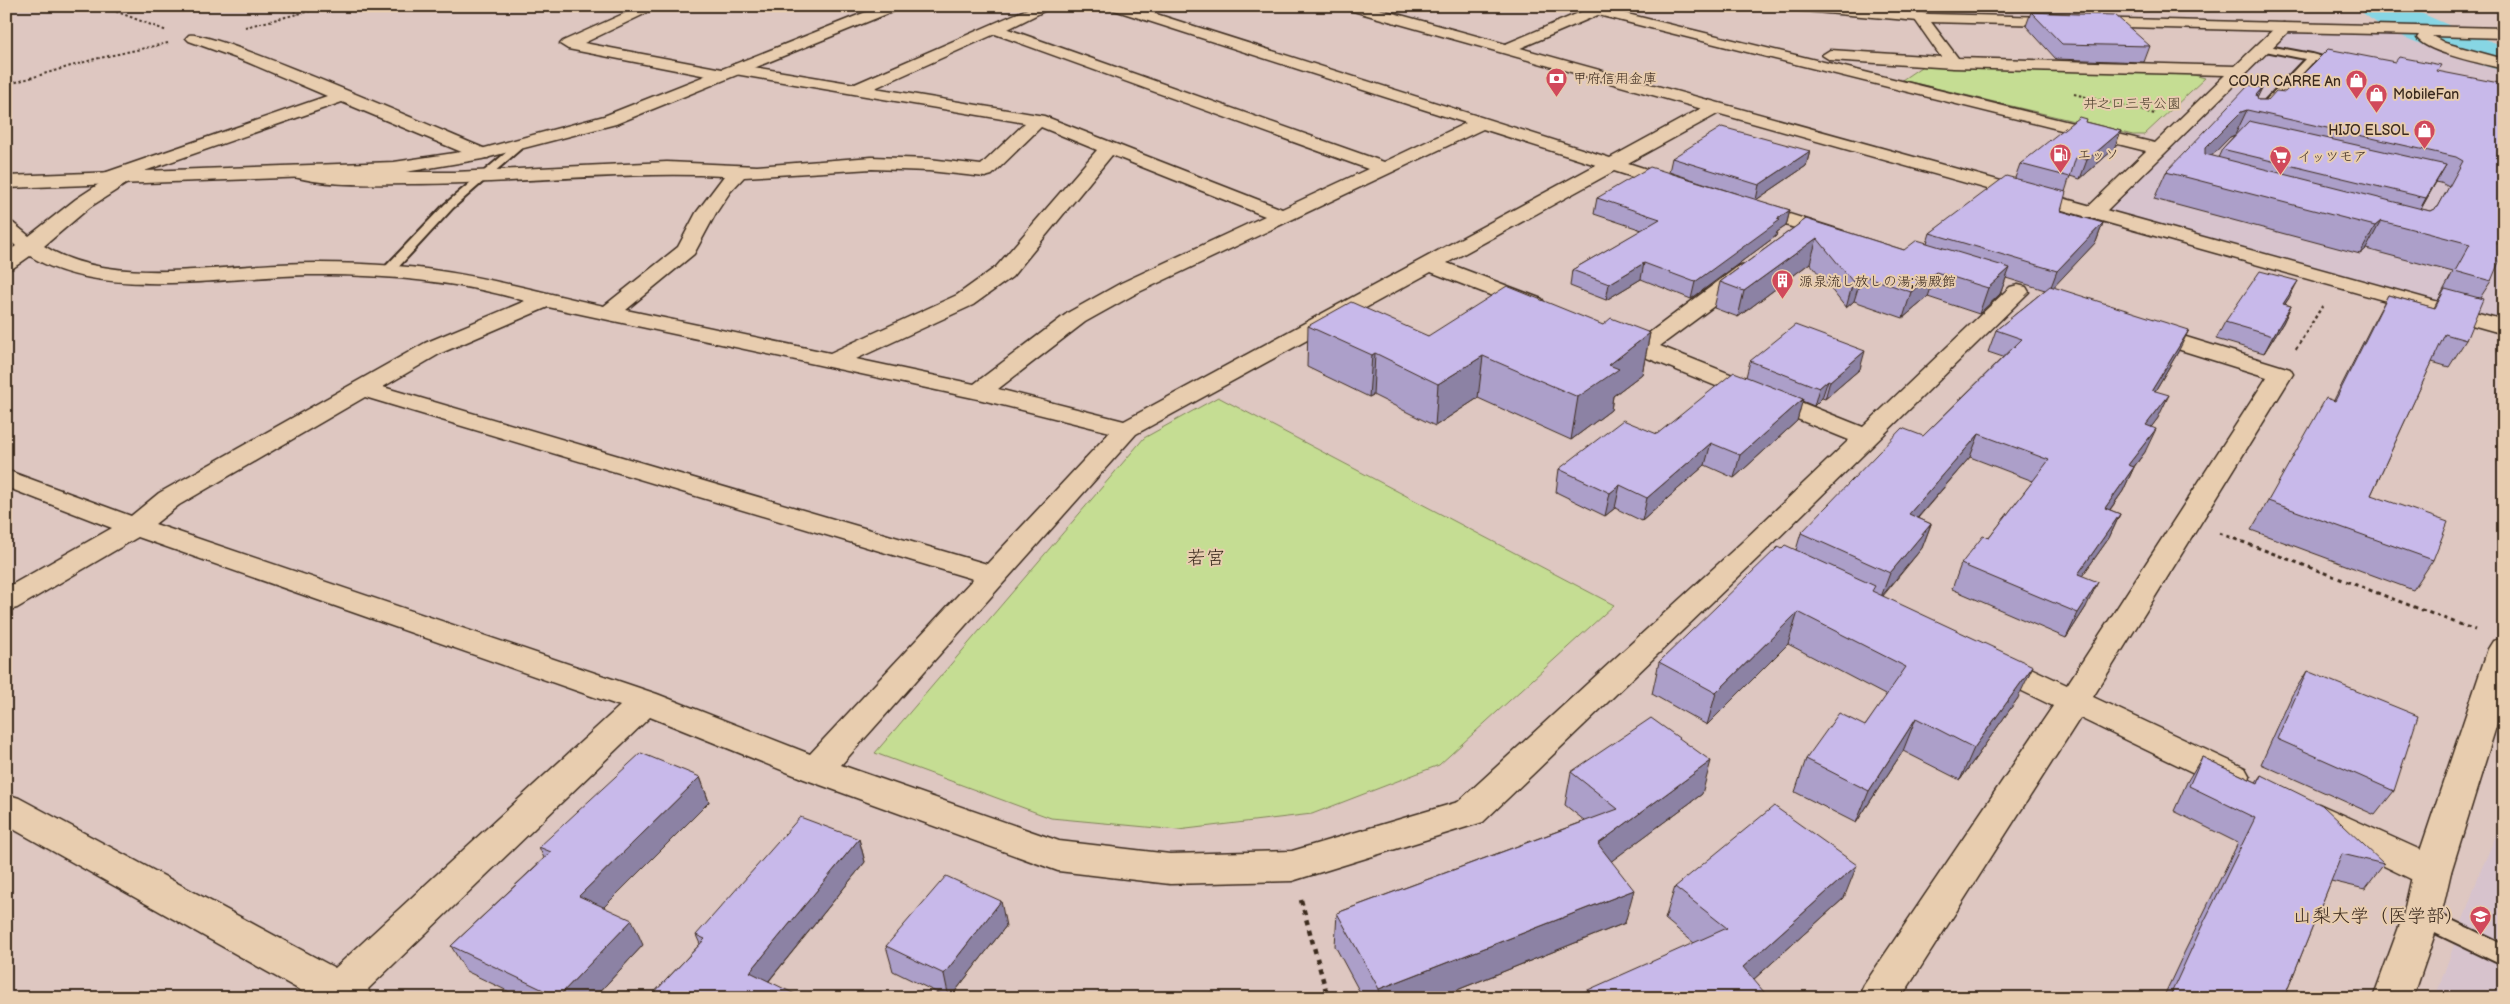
<svg xmlns="http://www.w3.org/2000/svg" width="2510" height="1004" viewBox="0 0 2510 1004" font-family="'Balsamiq Sans','Klee One',sans-serif">
<style>
.built{fill:#d7c3cd}
.green{fill:#c5dd93;stroke:#808458}
.lines{fill:none;stroke-linecap:round;stroke-linejoin:round}
.river{fill:#87d6e4;fill-rule:evenodd}
.lane-casing{stroke:#3b2a1e;stroke-width:4}
.street-casing{stroke:#3b2a1e;stroke-width:3}
.secondary-casing{stroke:#3b2a1e;stroke-width:3}
.path-far3{stroke:#3b2a1e;stroke-width:2;stroke-dasharray:2.5 2.5;stroke-linecap:butt}
.path-far2{stroke:#3b2a1e;stroke-width:2.5;stroke-dasharray:3 3;stroke-linecap:butt}
.path-far1{stroke:#3b2a1e;stroke-width:3;stroke-dasharray:4 4;stroke-linecap:butt}
.path{stroke:#3b2a1e;stroke-width:4.5;stroke-dasharray:5 5;stroke-linecap:butt}
.lane{fill:#e8cdaf;fill-rule:evenodd}
.street{fill:#e8cdaf;fill-rule:evenodd}
.secondary{fill:#e8cdaf;fill-rule:evenodd}
.wall{fill:#ac9fc9;stroke:#3b2a1e;fill-rule:evenodd}
.shaded-wall{fill:#8c82a4;stroke:#3b2a1e}
.building{fill:#c8b9ea;stroke:#3b2a1e;fill-rule:evenodd}
.labels{text-anchor:middle;dominant-baseline:central;stroke-width:4;stroke-linejoin:round;paint-order:stroke}
.far-poi-label{font-size:14px;fill:#3b2a1e;stroke:#e8cdaf;text-anchor:start}
.far-park-label{font-size:14px;fill:#493c2a;stroke:#e8cdaf}
.quarter-label{font-size:19px;fill:#3b2a1e;stroke:#e8cdaf}
.near-poi-label{font-size:19px;fill:#3b2a1e;stroke:#e8cdaf;text-anchor:end}
</style>
<rect width="100%" height="100%" fill="#dec7c1"/>
<filter id="ink" filterUnits="userSpaceOnUse"><feTurbulence type="fractalNoise" baseFrequency=".02" numOctaves="2"/><feDisplacementMap in="SourceGraphic" scale="10" xChannelSelector="R" yChannelSelector="G"/><feConvolveMatrix kernelMatrix="1 2 1 2 8 2 1 2 1" color-interpolation-filters="sRGB"/></filter>
<g filter="url(#ink)">
<g class="built">
<polygon points="2284,27 2412,32 2440,46 2504,64 2504,327 2092,214"/>
<polygon points="2504,818 2504,998 2435,998 2480,872"/>
</g>
<g class="green">
<polygon points="1924,65 2190,74 2205,78 2144,135 2133,135 1902,80"/>
<polygon points="1218,397 1614,605 1439,765 1312,814 1178,830 1051,818 875,753 1144,438"/>
</g>
<g class="lines">
<path class="river" d="M2357 6H2405L2453 27 2504 46V71C2471 63 2375 33 2357 6Z"/>
<defs>
<g id="lane">
<polygon points="2263,45 2312,54 2344,63 2339,66 2314,61 2269,109 2261,109 2261,105 2305,59 2260,50 2258,48"/>
<polygon points="520,141 525,144 524,146 453,208 393,273 385,273 383,270 385,267 445,204"/>
<polygon points="2422,906 2504,945 2504,966 2414,923 2411,916 2414,909"/>
</g>
<g id="street">
<polygon points="641,6 661,6 584,43 722,69 728,71 730,74 728,77 722,79 568,49 560,44 563,41"/>
<path d="M1034 6H1054L1008 29 1384 162 1466 123 1111 9 1109 6H1131L1610 158 1709 104H1721L1724 108 1721 112 1628 163 1684 181 1687 185 1684 189H1670L1614 171 1447 263 1542 299 1545 304 1542 309 1534 311 1526 309 1431 272 1136 434 841 765 1059 841 1170 854 1292 851 1458 802 1740 544 1849 440 1603 340 1599 335 1603 330 1611 328 1641 339 1740 265 1748 264 1756 265 1759 270 1756 275 1660 346 1863 427 2010 287 2018 285 2026 287 2029 292 1760 556 1483 822 1292 881 1170 884 1058 871 804 779 650 717 368 989 372 998H314L6 825V794L19 798 335 968 620 706 138 537 17 608 6 611V588L112 528 6 487V470L131 516 159 493 425 343 525 301C455 280 379 274 307 275 225 277 101 301 30 256L13 268 6 270V253L16 246 6 237V221L13 223 29 236 76 199 102 182 99 178 101 174 327 96 247 62 189 41 186 38 189 35C211 29 449 134 488 150L491 154 488 158H476L342 102 130 176 129 182 90 207 44 246C107 286 207 267 278 264 317 262 356 263 396 266 467 271 534 291 604 306L678 247 696 213 724 176C620 171 516 184 412 184 373 184 332 187 294 177L292 173 294 169 301 167 348 172H455L667 162 757 166 872 157 929 159 981 165 1025 123 735 74 727 69 735 64 855 84ZM995 34 1368 169 1282 209 1044 116 875 88ZM1041 127 1097 150 996 267 957 295 830 353 626 310 694 254 716 213 730 192 744 177 872 169 929 171 985 177 992 175ZM1483 129 1596 165 1124 421 998 389 1085 322 1137 293ZM1112 155 1265 216 1121 283 1069 312 974 384 856 359 973 305 1012 277ZM548 307 978 399 1110 432 987 564 383 387 441 353ZM365 397 973 579 810 754 657 694 155 524 179 505Z"/>
<path d="M1595 6H1615L1611 10 2155 143 2225 75 1953 68 1830 60 1822 55 1830 50 1941 57 1913 17 1920 13 1925 14 1958 58 2235 66 2279 24 2284 23 2504 28V38L2432 36 2445 43 2504 59V69C2484 64 2428 53 2417 38L2419 35 2288 32 2099 218H2085L2082 214 2085 210 2146 151 1598 15 1511 52H1501L1498 49 1501 46Z"/>
<polygon points="1751,202 1843,231 1846,235 1843,239 1836,241 1744,212 1741,208 1744,204"/>
<polygon points="2147,325 2290,369 2293,374 2093,697 2245,768 2250,777 2245,786 2233,790 2221,786 2080,718 1901,998 1858,998 1864,985 2053,706 1983,672 1978,664 1983,656 1994,653 2005,656 2067,685 2267,377 2139,337 2136,332 2139,327"/>
<polygon points="2319,804 2445,861 2451,872 2445,883 2432,887 2419,883 2306,828 2301,818 2306,808"/>
</g>
<g id="secondary">
<polygon points="881,6 901,6 899,9 616,124 482,159 394,174 6,188 6,176 394,162 481,149 604,116"/>
<polygon points="1344,6 1368,6 2504,320 2504,334 1346,9"/>
<polygon points="1785,6 1845,6 1930,14 2284,23 2291,27 2284,31 1930,22 1792,10"/>
<polygon points="2504,638 2504,701 2451,872 2441,916 2413,998 2373,998 2403,916 2413,872 2488,649 2493,641"/>
</g>
</defs>
<use href="#lane" class="lane-casing"/>
<use href="#street" class="street-casing"/>
<use href="#secondary" class="secondary-casing"/>
<g class="path-far3">
<polyline points="102,6 167,31"/>
<polyline points="291,6 297,15"/>
<polyline points="245,27 330,6"/>
<polyline points="6,85 95,59 168,43"/>
<polyline points="2074,94 2155,114"/>
</g>
<polyline class="path-far2" points="2296,349 2323,305"/>
<polyline class="path-far1" points="2219,533 2475,630"/>
<polyline class="path" points="1301,900 1328,998"/>
<use href="#lane" class="lane"/>
<use href="#street" class="street"/>
<use href="#secondary" class="secondary"/>
</g>
<g class="wall">
<polygon points="2031,12 2078,14 2150,46 2144,62 2056,59 2026,26"/>
<path d="M2438 71 2497 244 2491 281 2480 298 2466 340 2449 367 2432 362 2371 495 2433 560 2413 590 2251 530 2268 501 2334 400 2374 321 2388 295 2434 308 2453 272 2366 249 2360 254 2154 199 2166 172 2257 98 2258 100H2268L2285 92ZM2235 135 2222 149 2218 158 2211 156 2230 137ZM2436 182 2441 183 2449 187 2438 207 2430 211 2421 209Z"/>
<polygon points="2085,122 2121,131 2114,149 2080,179 2070,176 2065,192 2061,211 2103,223 2096,242 2053,287 2178,352 2155,391 2158,418 2151,427 2145,452 2134,467 2123,491 2110,510 2120,514 2109,538 2082,576 2086,607 2066,638 1952,589 1961,564 1989,538 2033,481 1970,457 1918,518 1931,524 1922,548 1883,596 2018,698 1960,780 1903,751 1856,823 1795,792 1806,759 1865,726 1887,696 1788,644 1707,725 1652,694 1659,662 1781,549 1796,550 1801,533 1923,436 2003,357 1988,352 1996,330 2045,290 2006,278 2000,294 1979,314 1928,297 1903,318 1854,301 1846,308 1810,263 1738,317 1714,308 1720,282 1806,219 1904,250 1927,243 1930,233 2015,178 2020,164"/>
<polygon points="1810,151 1806,166 1756,200 1790,210 1786,226 1777,232 1776,236 1691,299 1641,279 1606,300 1570,286 1572,270 1642,230 1594,214 1597,198 1741,195 1669,172 1672,158"/>
<polygon points="2289,298 2285,304 2291,306 2283,323 2264,353 2216,339 2225,322"/>
<polygon points="1603,325 1650,333 1642,374 1613,396 1611,410 1571,440 1478,398 1435,426 1373,395 1369,397 1307,367 1308,326 1428,336"/>
<polygon points="1750,361 1860,369 1825,399 1822,398 1814,406 1802,401 1797,421 1734,478 1705,465 1642,521 1615,508 1605,516 1556,492 1559,469 1657,434 1746,377"/>
<polygon points="2307,671 2394,791 2375,815 2261,764 2292,695"/>
<polygon points="2202,757 2256,782 2261,775 2384,864 2365,889 2331,881 2284,998 2163,998 2184,953 2238,843 2174,811 2187,782"/>
<polygon points="1571,772 1702,794 1611,861 1625,923 1437,998 1363,998 1335,946 1337,913 1585,821 1565,805"/>
<polygon points="700,777 709,802 604,907 643,945 594,998 522,998 466,971 451,946 544,858 539,847"/>
<polygon points="859,839 865,862 769,981 649,998 700,944 696,935"/>
<polygon points="1675,887 1844,898 1754,979 1694,943 1665,919"/>
<polygon points="1006,926 950,998 948,998 893,971 886,946"/>
</g>
<g class="shaded-wall">
<polygon points="2262,88 2251,111 2256,95"/>
<polygon points="2247,110 2235,135 2230,137 2194,174 2205,148 2241,112"/>
<polygon points="2121,131 2114,149 2080,179 2087,160"/>
<polygon points="1810,151 1806,166 1756,200 1759,185"/>
<polygon points="2446,165 2431,191 2411,226 2426,198"/>
<polygon points="1790,210 1786,226 1777,232 1776,236 1691,299 1695,282"/>
<polygon points="2381,221 2366,249 2360,254 2375,226"/>
<polygon points="2103,223 2096,242 2049,292 2057,271"/>
<polygon points="1817,238 1810,263 1738,317 1744,291"/>
<polygon points="1644,263 1641,279 1606,300 1609,284"/>
<polygon points="2010,268 2000,294 1979,314 1988,288"/>
<polygon points="1936,272 1928,297 1903,318 1911,292"/>
<polygon points="1862,275 1854,301 1846,308 1853,282"/>
<polygon points="2298,281 2289,298 2274,320 2283,304"/>
<polygon points="2291,306 2283,323 2264,353 2273,336"/>
<polygon points="2189,330 2178,352 2142,413 2152,390"/>
<polygon points="1650,333 1642,374 1613,396 1611,410 1571,440 1578,397 1609,365"/>
<polygon points="1865,351 1860,369 1825,399 1830,381"/>
<polygon points="1375,353 1373,395 1369,397 1372,355"/>
<polygon points="1483,356 1478,398 1435,426 1438,384"/>
<polygon points="1828,380 1822,398 1814,406 1819,388"/>
<polygon points="2169,395 2158,418 2135,449 2146,425"/>
<polygon points="1803,399 1797,421 1734,478 1740,455"/>
<polygon points="2156,429 2145,452 2117,489 2128,465"/>
<polygon points="1979,434 1970,457 1900,538 1909,514"/>
<polygon points="1711,443 1705,465 1642,521 1647,498"/>
<polygon points="2134,467 2123,491 2094,532 2105,508"/>
<polygon points="1620,485 1615,508 1605,516 1610,493"/>
<polygon points="2120,514 2109,538 2066,599 2078,574"/>
<polygon points="1931,524 1922,548 1881,597 1890,573"/>
<polygon points="2098,582 2086,607 2066,638 2078,613"/>
<polygon points="1798,612 1788,644 1707,725 1716,693"/>
<polygon points="2033,666 2018,698 1960,780 1974,748"/>
<polygon points="1916,718 1903,751 1856,823 1869,791"/>
<polygon points="1711,761 1702,794 1590,877 1598,844"/>
<polygon points="700,777 709,802 590,921 579,896"/>
<polygon points="859,839 865,862 758,994 750,972"/>
<polygon points="1857,865 1844,898 1733,998 1743,967"/>
<polygon points="1634,890 1625,923 1437,998 1378,998 1379,989"/>
<polygon points="1001,901 1006,926 950,998 949,998 944,974"/>
<polygon points="632,920 643,945 594,998 559,998 558,997"/>
</g>
<g class="building">
<polygon points="2031,12 2078,14 2115,15 2150,46 2062,44"/>
<path d="M2328 49 2395 62 2399 57 2441 65 2437 71 2504 84V231L2497 244 2504 246V250L2491 281 2455 271 2470 244 2381 221 2375 226 2166 172 2249 85 2262 88 2256 95 2258 100H2268L2276 91 2285 92ZM2247 110 2456 157 2463 161 2438 207 2430 211 2205 154V148L2241 112Z"/>
<polygon points="2079,117 2086,119 2085,122 2121,131 2087,160 2076,157 2070,177 2020,164"/>
<polygon points="2249,121 2446,165 2426,198 2222,149"/>
<polygon points="1722,127 1810,151 1759,185 1672,158"/>
<polygon points="1650,167 1790,210 1777,219 1780,220 1695,282 1644,263 1609,284 1572,270 1660,219 1597,198"/>
<polygon points="2006,176 2066,192 2061,211 2103,223 2057,271 1930,233"/>
<polygon points="1806,219 1904,250 1917,240 2010,268 1988,288 1936,272 1911,292 1862,275 1853,282 1817,238 1744,291 1720,282"/>
<polygon points="2260,271 2298,281 2283,304 2291,306 2273,336 2225,322"/>
<polygon points="1507,286 1603,325 1611,318 1650,333 1609,365 1619,369 1578,397 1483,356 1438,384 1375,353 1372,355 1308,326 1351,302 1428,336"/>
<polygon points="2050,286 2189,330 2152,390 2169,395 2146,425 2156,429 2128,465 2134,467 2105,508 2120,514 2078,574 2098,582 2078,613 1961,564 1983,536 1989,538 2049,460 1979,434 1909,514 1931,524 1890,573 1801,533 1902,428 1923,436 1966,394 2022,339 1996,330"/>
<polygon points="2445,289 2483,299 2466,340 2445,334 2371,495 2448,522 2433,560 2268,501 2326,398 2335,401 2388,295 2435,308"/>
<polygon points="1795,325 1865,351 1830,381 1828,380 1819,388 1750,361"/>
<polygon points="1734,372 1803,399 1740,455 1711,443 1647,498 1620,485 1610,493 1559,469 1623,420 1657,434"/>
<polygon points="1785,545 1875,586 1872,591 2033,666 1974,748 1916,718 1869,791 1806,759 1839,713 1865,726 1906,667 1798,612 1716,693 1659,662 1778,547 1781,549"/>
<polygon points="2307,671 2418,716 2394,791 2277,739"/>
<polygon points="1651,718 1711,761 1598,844 1634,890 1379,989 1337,913 1618,809 1571,772"/>
<polygon points="641,753 700,777 579,896 632,920 558,997 451,946 551,852 539,847"/>
<polygon points="2202,757 2258,783 2261,775 2322,805 2384,864 2342,854 2284,998 2169,998 2201,928 2255,818 2189,786"/>
<polygon points="1774,806 1857,865 1743,967 1769,998 1570,998 1727,928 1675,887"/>
<polygon points="800,817 859,839 750,972 803,998 649,998 705,939 696,935"/>
<polygon points="946,876 1001,901 944,974 886,946"/>
</g>
</g>
<defs>
<symbol id="bank-pin" viewBox="-11 -11 22 30"><path d="M0 17L-7.5 6A9.5 9.5 0 1 1 7.5 6Z" fill="#d1495b" stroke="#e8cdaf"/><path d="M-6-4H6V4H-6ZM0-2.3a2.3 2.3 0 1 0 0 4.6a2.3 2.3 0 1 0 0-4.6Z" fill="#fff"/></symbol>
<symbol id="shop-pin" viewBox="-11 -11 22 30"><path d="M0 17L-7.5 6A9.5 9.5 0 1 1 7.5 6Z" fill="#d1495b" stroke="#e8cdaf"/><path d="M-5-2.5h2.3a2.7 3.5 0 0 1 5.4 0H5L5.5 6h-11ZM-1.5-2.5h3a1.5 2.3 0 0 0-3 0Z" fill="#fff"/></symbol>
<symbol id="fuel-pin" viewBox="-11 -11 22 30"><path d="M0 17L-7.5 6A9.5 9.5 0 1 1 7.5 6Z" fill="#d1495b" stroke="#e8cdaf"/><path d="M-5.5-6h7V0h2V4h1.3V-2.5L3-4.5l.8-.8L6-3V5H2.5V1h-1V6h-7ZM-4.2-4.7v3.2H.2V-4.7Z" fill="#fff"/></symbol>
<symbol id="supermarket-pin" viewBox="-11 -11 22 30"><path d="M0 17L-7.5 6A9.5 9.5 0 1 1 7.5 6Z" fill="#d1495b" stroke="#e8cdaf"/><path d="M-6-5.5h2.5l.6 2H6L4.5 2H-2.5L-4.4-4H-6ZM-1.5 3.2a1.3 1.3 0 1 0 .1 0ZM3 3.2a1.3 1.3 0 1 0 .1 0Z" fill="#fff"/></symbol>
<symbol id="building-pin" viewBox="-11 -11 22 30"><path d="M0 17L-7.5 6A9.5 9.5 0 1 1 7.5 6Z" fill="#d1495b" stroke="#e8cdaf"/><path d="M-4-6H4V6H1V3H-1V6H-4ZM-2.5-4.3h1.7v1.8h-1.7ZM.8-4.3h1.7v1.8H.8ZM-2.5-1h1.7V.8h-1.7ZM.8-1h1.7V.8H.8Z" fill="#fff"/></symbol>
<symbol id="university-pin" viewBox="-11 -11 22 30"><path d="M0 17L-7.5 6A9.5 9.5 0 1 1 7.5 6Z" fill="#d1495b" stroke="#e8cdaf"/><path d="M0-5L7-2L0 1L-7-2ZM-4 1L0 2.5L4 1V4Q0 6-4 4Z" fill="#fff"/></symbol>
</defs>
<g fill-rule="evenodd">
<use href="#bank-pin" x="1544" y="66" width="25" height="34"/>
<use href="#shop-pin" x="2344" y="68" width="25" height="34"/>
<use href="#shop-pin" x="2364" y="82" width="25" height="34"/>
<use href="#shop-pin" x="2412" y="118" width="25" height="34"/>
<use href="#fuel-pin" x="2048" y="142" width="25" height="34"/>
<use href="#supermarket-pin" x="2268" y="144" width="25" height="34"/>
<use href="#building-pin" x="1770" y="268" width="25" height="34"/>
<use href="#university-pin" x="2468" y="904" width="25" height="34"/>
</g>
<g class="labels">
<g class="far-poi-label">
<text x="1573" y="78">甲府信用金庫</text>
<text x="2341" y="81" text-anchor="end">COUR CARRE An</text>
<text x="2393" y="94">MobileFan</text>
<text x="2409" y="130" text-anchor="end">HIJO ELSOL</text>
<text x="2077" y="154">エッソ</text>
<text x="2297" y="156">イッツモア</text>
<text x="1799" y="281">源泉流し放しの湯;湯殿館</text>
</g>
<g class="far-park-label">
<text x="2132" y="103">井之口三号公園</text>
</g>
<g class="quarter-label">
<text x="1206" y="558">若宮</text>
</g>
<g class="near-poi-label">
<text x="2464" y="916">山梨大学（医学部）</text>
</g>
</g>
<rect width="2510" height="1004" fill="none" stroke="#e8cdaf" stroke-width="25"/>
<rect x="12" y="12" width="2485" height="979" fill="none" stroke="#3b2a1e" stroke-width="2" filter="url(#ink)"/>
</svg>
